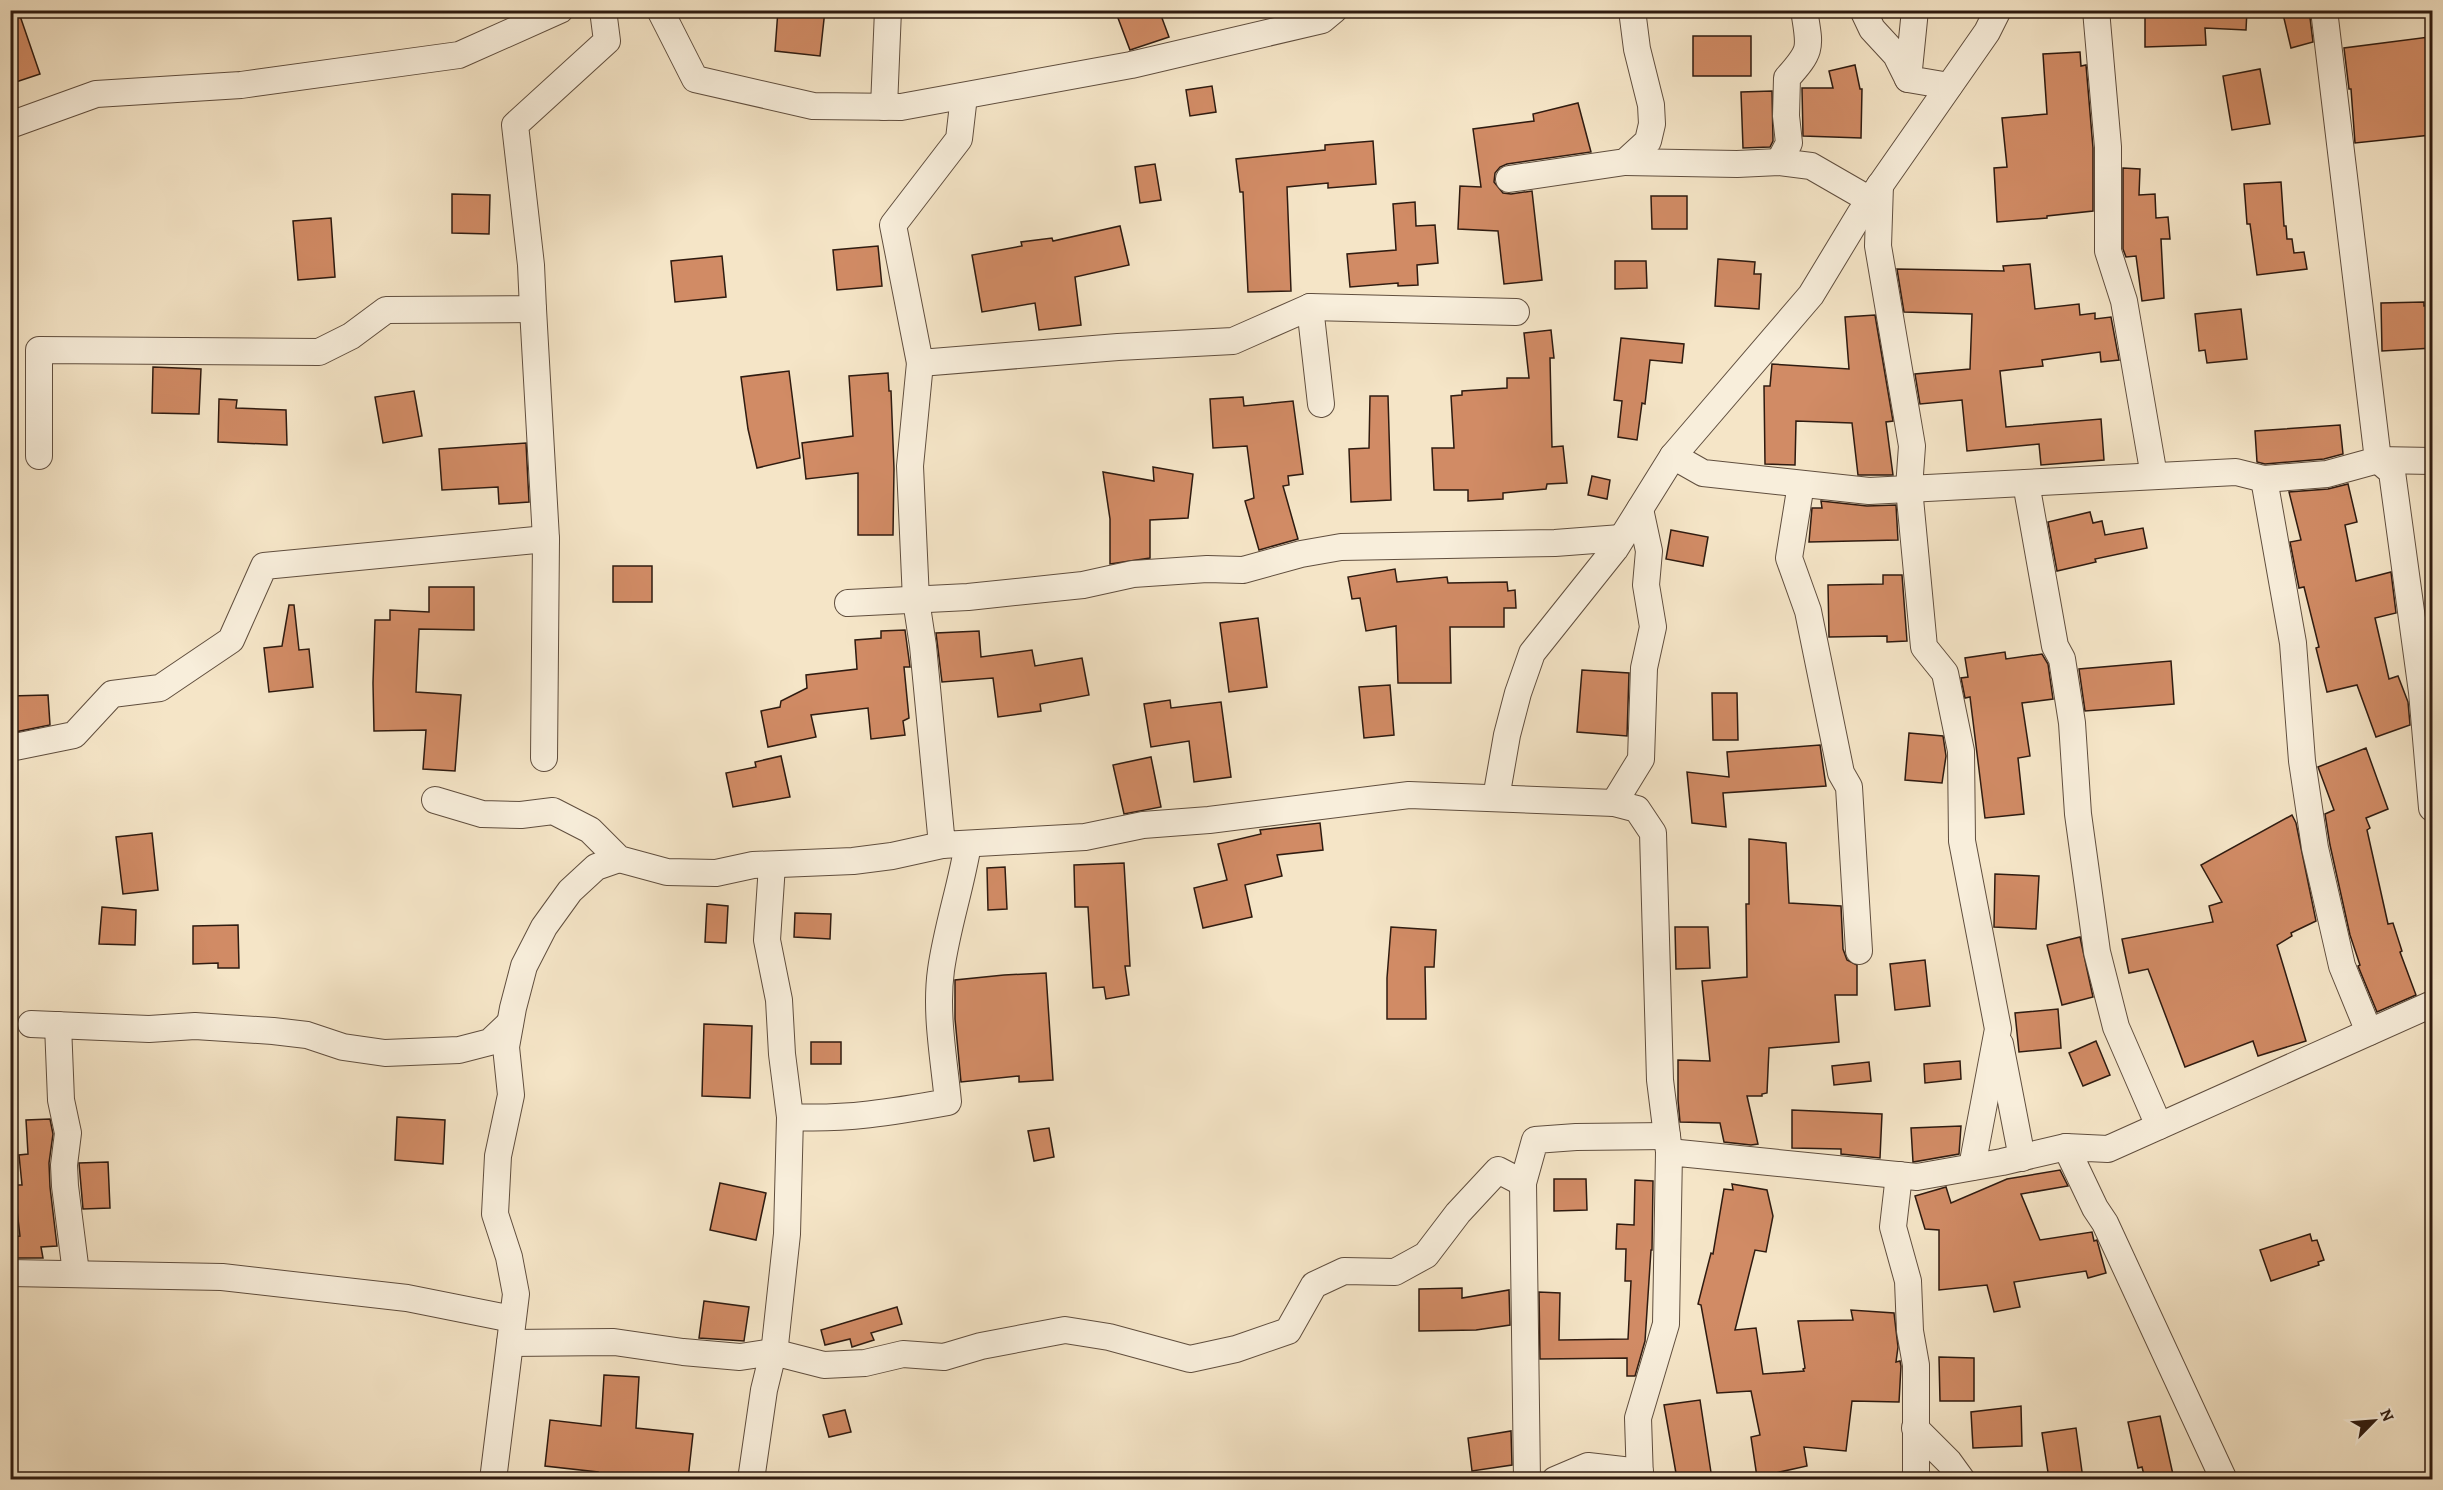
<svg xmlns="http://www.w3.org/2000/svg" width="2443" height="1490" viewBox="0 0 2443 1490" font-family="Alegreya,serif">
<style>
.building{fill:#d18b65;stroke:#2f1b10;stroke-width:1.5}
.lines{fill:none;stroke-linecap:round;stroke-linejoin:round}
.minor-casing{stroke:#604e3e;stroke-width:28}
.minor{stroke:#f8eedb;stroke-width:26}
</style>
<rect width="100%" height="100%" fill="#f5e5c7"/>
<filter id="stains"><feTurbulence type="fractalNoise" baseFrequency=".00333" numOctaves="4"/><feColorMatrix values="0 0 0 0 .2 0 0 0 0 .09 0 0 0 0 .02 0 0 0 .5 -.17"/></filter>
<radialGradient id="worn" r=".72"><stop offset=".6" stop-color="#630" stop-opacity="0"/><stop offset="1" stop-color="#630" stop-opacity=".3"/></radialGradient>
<g class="building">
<polygon points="10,10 18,10 40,74 10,84"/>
<polygon points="778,10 825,10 820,56 775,51"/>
<polygon points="1115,10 1159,10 1169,37 1130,50"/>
<polygon points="2145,10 2247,10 2246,30 2205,28 2206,45 2145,47"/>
<polygon points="2282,10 2309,10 2313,42 2291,48"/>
<rect x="1693" y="36" width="58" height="40"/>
<polygon points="2429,37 2433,64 2433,119 2429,120 2431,135 2355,143 2351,89 2349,89 2344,48"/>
<polygon points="2080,52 2081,66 2086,65 2093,148 2093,211 2047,216 2047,218 1997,222 1994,168 2007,167 2002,118 2047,114 2043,54"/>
<polygon points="1855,65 1860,89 1862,89 1861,138 1803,136 1802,88 1833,88 1829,71"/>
<polygon points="2260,69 2270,124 2232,130 2223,76"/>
<polygon points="1212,86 1216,112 1190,116 1186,90"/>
<polygon points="1772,91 1773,141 1770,147 1743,148 1741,92"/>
<polygon points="1578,103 1591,152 1507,164 1500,167 1495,173 1494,182 1503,193 1511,194 1532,191 1542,280 1504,284 1498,231 1458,229 1460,186 1481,187 1473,129 1534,121 1533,114"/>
<polygon points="1373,141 1376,184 1328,188 1328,183 1287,187 1291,291 1248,292 1243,192 1240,192 1236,159 1325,150 1325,145"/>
<polygon points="1155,164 1161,200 1140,203 1135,167"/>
<polygon points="2123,168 2140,169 2139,195 2155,194 2156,218 2168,217 2170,239 2161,239 2164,298 2142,301 2136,256 2126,257 2123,249"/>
<polygon points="2281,182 2284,226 2286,226 2287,239 2292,239 2294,253 2304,252 2307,269 2257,275 2250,224 2247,224 2244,184"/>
<polygon points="452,194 490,195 489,234 452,233"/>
<polygon points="1651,196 1687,196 1687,229 1652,229"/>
<polygon points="1415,202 1416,226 1435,225 1438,263 1417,265 1418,285 1398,286 1398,283 1350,287 1347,254 1396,250 1393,204"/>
<polygon points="331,218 335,277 298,280 293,221"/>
<polygon points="1120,226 1129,265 1075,277 1081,325 1039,330 1035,303 982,312 972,255 1022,246 1021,242 1052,238 1053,241"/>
<polygon points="878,246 882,286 837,290 833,250"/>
<polygon points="722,256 726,297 675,302 671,261"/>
<polygon points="1718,259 1755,262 1754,274 1761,274 1759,309 1715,306"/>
<polygon points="1615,261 1646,261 1647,288 1615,289"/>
<polygon points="2030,264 2035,309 2079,304 2080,315 2095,313 2095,319 2111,317 2119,360 2101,362 2100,352 2042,360 2043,366 2000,371 2006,427 2101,419 2104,460 2041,465 2039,444 1967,451 1962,400 1920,404 1915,374 1970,369 1972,314 1904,312 1897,269 2004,271 2003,266"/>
<polygon points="2424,302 2424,306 2433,305 2433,348 2382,351 2381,303"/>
<polygon points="2241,309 2247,359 2207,363 2205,350 2199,351 2195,314"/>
<polygon points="1875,315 1893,421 1886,422 1893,475 1858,475 1852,423 1796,421 1795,465 1765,464 1764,386 1770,386 1772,364 1849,369 1845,317"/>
<polygon points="1551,330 1554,358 1550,358 1552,447 1563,446 1567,483 1547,484 1546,489 1503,493 1503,499 1468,501 1468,490 1434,490 1432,448 1454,448 1451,396 1462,395 1462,391 1507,388 1507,378 1529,378 1524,333"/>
<polygon points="1621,338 1684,344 1682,363 1650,360 1645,404 1642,403 1637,440 1618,437 1622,401 1614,400"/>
<polygon points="153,367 201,369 199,414 152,413"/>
<polygon points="789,371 800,458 757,468 748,429 741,377"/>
<polygon points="888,373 889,391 891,391 894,469 893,535 858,535 858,473 806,479 802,443 853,436 849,376"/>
<polygon points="414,391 422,436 383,443 375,397"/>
<polygon points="1370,396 1388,396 1391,500 1351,502 1349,449 1369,448"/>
<polygon points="1243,397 1244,406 1293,401 1303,474 1288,476 1289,485 1283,486 1298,539 1259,550 1245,501 1254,498 1247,446 1213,448 1210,399"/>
<polygon points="219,399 237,400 236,408 286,410 287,445 218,442"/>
<polygon points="2340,425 2343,454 2324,459 2265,464 2257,462 2255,431"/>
<polygon points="526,443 529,502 499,504 498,487 442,490 439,449"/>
<polygon points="1153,467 1193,474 1188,518 1150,520 1150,558 1110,564 1110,519 1103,472 1154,481"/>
<polygon points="1592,476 1610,480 1607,499 1588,495"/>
<polygon points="2348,484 2357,522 2345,525 2356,581 2391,572 2396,613 2375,618 2389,679 2398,676 2408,702 2410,725 2376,737 2357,685 2327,692 2316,648 2319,647 2304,587 2299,588 2290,542 2301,540 2289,492 2328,489"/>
<polygon points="1821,501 1867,506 1896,505 1898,540 1809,542 1812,508 1822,508"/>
<polygon points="2090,512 2093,523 2102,521 2105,535 2143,528 2147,548 2095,559 2096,562 2057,571 2048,522"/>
<polygon points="1671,530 1708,537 1703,566 1666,559"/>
<rect x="613" y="566" width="39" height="36"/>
<polygon points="1395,569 1397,582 1447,577 1448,583 1507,582 1508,591 1515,590 1516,608 1504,608 1504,627 1450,627 1451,683 1398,683 1396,626 1366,631 1360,598 1352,599 1348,577"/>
<polygon points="1883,575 1902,575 1907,641 1887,642 1887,636 1829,637 1828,585 1883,584"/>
<polygon points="429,587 474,587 474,630 419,629 416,692 461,695 455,771 423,769 426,730 374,731 373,683 375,620 390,620 390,610 429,612"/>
<polygon points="289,605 294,605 299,650 309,649 313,687 269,692 264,648 282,646"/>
<polygon points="1258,618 1267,687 1229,692 1220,623"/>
<polygon points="905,630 910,667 904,667 909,718 903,721 905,735 871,739 868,708 811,715 816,737 768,747 761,711 780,707 781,701 807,688 806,675 857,669 855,640 881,638 881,631"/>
<polygon points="979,631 981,657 1032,650 1035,666 1082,658 1089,695 1040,704 1041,711 998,717 993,678 942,682 936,633"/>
<polygon points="2005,652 2006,659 2042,654 2048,664 2053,699 2022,703 2030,756 2018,758 2024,814 1985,818 1970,697 1965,698 1961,678 1968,677 1965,658"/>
<polygon points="2171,661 2174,704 2085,711 2079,669"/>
<polygon points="1582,670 1629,673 1627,736 1577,732"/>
<polygon points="1390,685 1394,735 1364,738 1359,687"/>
<polygon points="1712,693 1737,693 1738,740 1713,740"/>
<polygon points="48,695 50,725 10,733 10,696"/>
<polygon points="1170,700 1171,708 1221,702 1231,777 1194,782 1189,741 1151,747 1144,704"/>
<polygon points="1909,733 1943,736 1946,756 1942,783 1905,780"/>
<polygon points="1820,745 1826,786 1723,793 1726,827 1692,823 1687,772 1729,777 1727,752"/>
<polygon points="2366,748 2388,809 2366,818 2370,828 2367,830 2388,924 2393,923 2402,951 2400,952 2416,995 2377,1012 2358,966 2360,965 2350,935 2330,845 2325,814 2334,810 2318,767"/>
<polygon points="781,756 790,797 733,807 726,773 756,767 755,762"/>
<polygon points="1151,757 1161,807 1124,814 1113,765"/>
<polygon points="2292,815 2296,823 2316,921 2291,933 2292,936 2277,945 2306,1041 2258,1056 2253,1041 2185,1067 2148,969 2129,973 2122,939 2213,922 2209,906 2222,902 2201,865"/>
<polygon points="1320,823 1323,850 1277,855 1282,876 1245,885 1252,917 1203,928 1194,888 1227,880 1218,844 1261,834 1260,830"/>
<polygon points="152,833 158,890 123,894 116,837"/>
<polygon points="1749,839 1786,843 1789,903 1841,906 1843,949 1847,960 1857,965 1857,995 1835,995 1839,1042 1769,1048 1767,1093 1762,1094 1762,1096 1747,1096 1758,1144 1751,1145 1724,1142 1720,1123 1680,1122 1678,1100 1678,1060 1710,1061 1702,981 1747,977 1746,904 1749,904"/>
<polygon points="1124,863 1130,966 1125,966 1129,995 1106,999 1104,987 1093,988 1088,907 1075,907 1074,865"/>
<polygon points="1005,867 1007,909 988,910 987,868"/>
<polygon points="1995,874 2039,876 2036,929 1994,927"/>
<polygon points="707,904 728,906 726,943 705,942"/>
<polygon points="102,907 136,910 135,945 99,944"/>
<polygon points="795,913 831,914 830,939 794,937"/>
<polygon points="238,925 239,968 218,968 218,963 193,964 193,926"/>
<polygon points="1391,927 1436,930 1434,967 1425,967 1426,1019 1387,1019 1387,978"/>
<polygon points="1675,927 1708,927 1710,968 1676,969"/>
<polygon points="2080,937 2093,997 2062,1005 2047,945"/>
<polygon points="1925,960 1930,1006 1895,1010 1890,964"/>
<polygon points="1046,973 1053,1080 1019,1082 1019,1076 961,1082 955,1019 955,980 1004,975"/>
<polygon points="2058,1009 2061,1048 2019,1052 2015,1013"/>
<polygon points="704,1024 752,1026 750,1098 702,1096"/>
<polygon points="2096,1041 2110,1075 2083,1086 2069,1053"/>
<rect x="811" y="1042" width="30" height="22"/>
<polygon points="1960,1061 1961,1079 1925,1083 1924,1064"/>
<polygon points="1869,1062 1871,1081 1834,1085 1832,1066"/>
<polygon points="1792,1110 1882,1114 1880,1158 1841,1154 1841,1149 1792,1148"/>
<polygon points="397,1117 445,1120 443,1164 395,1160"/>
<polygon points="50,1119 53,1134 49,1163 50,1187 57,1246 41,1247 43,1258 14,1258 12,1237 20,1236 14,1185 22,1185 19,1155 28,1154 26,1120"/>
<polygon points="1961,1126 1959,1154 1913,1162 1911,1128"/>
<polygon points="1049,1128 1054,1157 1034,1161 1028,1131"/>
<polygon points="108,1162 110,1208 83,1209 79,1163"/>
<polygon points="2060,1170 2068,1186 2021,1194 2040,1240 2092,1232 2094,1241 2097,1240 2098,1244 2106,1273 2088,1278 2086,1271 2014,1282 2020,1307 1994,1312 1987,1285 1939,1290 1939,1230 1925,1229 1915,1196 1946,1187 1951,1203 2007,1179"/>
<polygon points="1554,1179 1586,1179 1587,1210 1554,1211"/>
<polygon points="1635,1180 1653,1181 1652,1250 1651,1250 1645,1341 1635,1376 1627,1376 1627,1358 1540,1359 1539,1292 1560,1293 1559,1340 1628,1339 1631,1281 1625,1281 1626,1249 1616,1249 1617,1224 1634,1225"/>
<polygon points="720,1183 766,1193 756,1240 710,1230"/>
<polygon points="1732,1184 1767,1190 1773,1216 1766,1252 1755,1250 1735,1330 1756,1328 1763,1374 1804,1371 1803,1369 1805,1368 1798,1321 1853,1320 1851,1310 1894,1313 1898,1347 1896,1362 1900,1361 1901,1366 1899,1402 1852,1401 1846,1451 1804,1447 1807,1466 1757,1477 1751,1437 1760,1435 1751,1391 1717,1393 1701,1305 1698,1304 1711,1253 1713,1254 1724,1189 1733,1190"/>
<polygon points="2310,1234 2312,1241 2317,1240 2324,1260 2318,1262 2319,1265 2271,1281 2260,1250"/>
<polygon points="1462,1288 1462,1298 1509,1290 1510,1325 1476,1330 1419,1331 1419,1289"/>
<polygon points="704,1301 749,1307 744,1341 699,1338"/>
<polygon points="897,1307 902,1324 871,1333 874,1340 852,1347 850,1339 825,1345 821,1330"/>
<polygon points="1939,1357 1974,1358 1974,1401 1940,1401"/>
<polygon points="604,1375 639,1377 636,1428 693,1434 688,1479 634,1474 633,1478 598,1476 598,1472 545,1466 550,1420 601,1426"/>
<polygon points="1700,1400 1712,1479 1677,1479 1664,1405"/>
<polygon points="2021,1406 2022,1446 1973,1448 1971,1412"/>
<polygon points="845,1410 851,1432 829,1437 823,1415"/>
<polygon points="2160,1416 2174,1479 2145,1479 2142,1467 2138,1468 2128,1422"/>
<polygon points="2076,1428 2083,1479 2049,1479 2042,1433"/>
<polygon points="1511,1431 1512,1465 1472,1471 1468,1438"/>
</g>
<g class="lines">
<defs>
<g id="minor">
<polyline points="660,10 695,79 813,106 901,107 1131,65 1322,20 1334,10"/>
<polyline points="1863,10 1872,29 1896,55 1908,79"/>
<polyline points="1915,10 1908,79 1949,86"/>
<polyline points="2096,10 2108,147 2108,251 2124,301 2154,476"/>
<polyline points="2324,10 2378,460 2392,472 2422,692 2432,808"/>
<polyline points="964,96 959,139 893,225 920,363 1118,347 1233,341 1310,307 1516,312"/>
<polyline points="884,107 888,10"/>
<polyline points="10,125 96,94 241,85 459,55 560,10"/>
<polyline points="1625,162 1737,164 1779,162 1811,166 1870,200"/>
<path d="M1779 162 1789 143 1786 116 1787 78C1813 49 1810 48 1804 10"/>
<polyline points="1509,179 1625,162 1648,141 1652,124 1651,105 1637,49 1632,10"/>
<polyline points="1880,185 1878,246 1912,446 1909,488 1924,647 1945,673 1961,751 1962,841 1998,1029 1972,1167"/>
<polyline points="1310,307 1321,404"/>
<polyline points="533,309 546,539 544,758"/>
<polyline points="920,363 910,466 916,600 923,646 942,845 1085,837 1143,825 1209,820 1409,795 1614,803 1637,809 1653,833 1660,1080 1669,1152"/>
<polyline points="39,456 39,350 319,352 351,336 386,310 533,309 531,265 515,125 607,41 603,10"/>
<polyline points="1673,456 1703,473 1869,491 2236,472 2264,479 2327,474 2378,460 2432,461"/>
<polyline points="2264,479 2293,643 2302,761 2315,848 2342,966 2369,1032"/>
<polyline points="2026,483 2055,646 2062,659 2072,723 2078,814 2097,952 2116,1027 2159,1126"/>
<polyline points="1801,484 1789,558 1808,611 1841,773 1849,787 1859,951"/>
<polyline points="848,603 968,597 1083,585 1133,574 1207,569 1243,570 1301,554 1341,547 1555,543 1621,538"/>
<polyline points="10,748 74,735 112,694 160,688 231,640 264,566 546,539"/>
<polyline points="1496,798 1507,735 1518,693 1532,653 1615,549 1673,456 1811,295 1860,214 1987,32 1998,10"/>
<polyline points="435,800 482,814 521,815 553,811 590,830 619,859 667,872 716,873 753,865 853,861 892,856 942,845"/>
<polyline points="1614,803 1641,759 1644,668 1653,627 1646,585 1649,551 1640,509"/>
<path d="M772 865 767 940 779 1000 782 1054 790 1117C845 1120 893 1112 948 1102 944 1059 935 1013 941 970 947 927 961 887 968 844"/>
<polyline points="31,1024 149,1029 195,1026 273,1031 307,1035 343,1047 385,1053 459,1050 490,1042 510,1023"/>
<polyline points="58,1025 61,1100 68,1133 64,1165 65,1186 76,1273"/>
<polyline points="2000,1044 2022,1158"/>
<polyline points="1899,1175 1893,1227 1908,1281 1910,1331 1916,1365 1916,1480"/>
<polyline points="10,1273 222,1277 407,1298 512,1319"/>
<polyline points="510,1343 614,1342 683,1352 740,1357 773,1352 824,1365 865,1363 903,1354 944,1357 981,1346 1065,1330 1109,1337 1190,1359 1236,1349 1288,1331 1314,1285 1344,1271 1395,1272 1426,1255 1458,1213 1498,1170 1523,1183"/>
<polyline points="1915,1428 1949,1462 1962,1480"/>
<polyline points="493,1480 516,1294 509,1257 495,1214 498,1156 511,1095 506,1047 513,1008 524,966 544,927 570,891 596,867 619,859"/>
<polyline points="751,1480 764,1390 775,1345 787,1234 790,1117"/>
<polyline points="1527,1480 1523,1183 1535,1140 1576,1137 1667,1136"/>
<polyline points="1555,1480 1588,1466 1640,1472"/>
<polyline points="1640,1480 1638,1418 1666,1324 1669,1152 1917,1177 2002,1162 2066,1147"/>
<polyline points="2224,1480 2105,1223 2095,1208 2066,1147 2108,1149 2432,1004"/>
</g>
</defs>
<use href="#minor" class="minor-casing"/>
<use href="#minor" class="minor"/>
</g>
<rect width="2443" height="1490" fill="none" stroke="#f5e5c7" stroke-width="36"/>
<rect x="12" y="12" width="2419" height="1466" fill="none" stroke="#2f1b10" stroke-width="3"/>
<rect x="18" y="18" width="2407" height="1454" fill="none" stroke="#2f1b10" stroke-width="1.5"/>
<g transform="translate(2374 1421) rotate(65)" stroke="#f8eedb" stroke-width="4.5" paint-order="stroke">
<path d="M0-4.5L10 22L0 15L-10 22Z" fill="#2f1b10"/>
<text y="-9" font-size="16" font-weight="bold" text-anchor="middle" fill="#2f1b10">N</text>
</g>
<rect width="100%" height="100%" filter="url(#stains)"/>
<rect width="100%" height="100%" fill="url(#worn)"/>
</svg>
